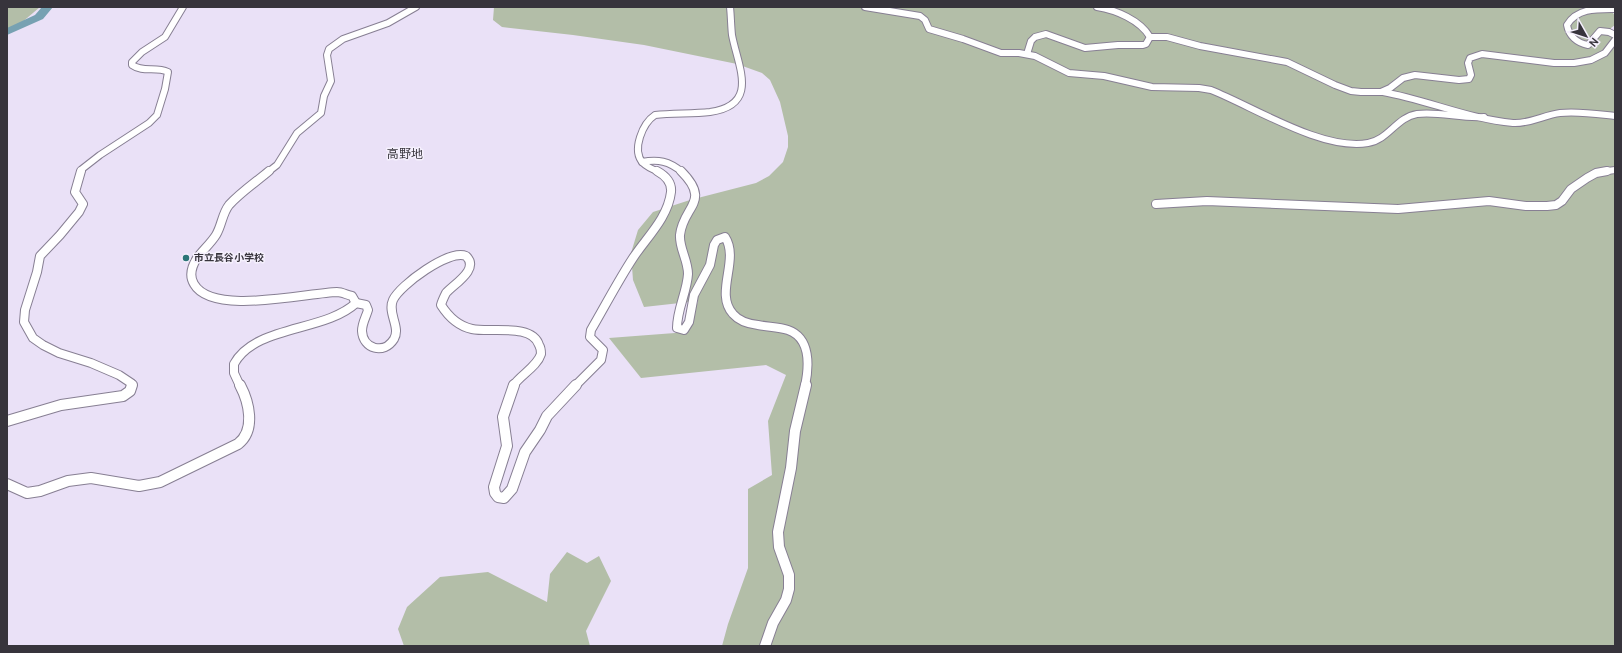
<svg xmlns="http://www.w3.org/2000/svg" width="1622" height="653" viewBox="0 0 1622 653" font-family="Overpass,'Noto Sans JP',sans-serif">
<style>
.green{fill:#b3bea8}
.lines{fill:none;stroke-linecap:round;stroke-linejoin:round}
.river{fill:#77a1b2;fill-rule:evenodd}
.minor-far2-casing{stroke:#877f93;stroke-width:8}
.minor-far1-casing{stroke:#877f93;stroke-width:10}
.minor-casing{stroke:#877f93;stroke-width:12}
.minor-far2{stroke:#fff;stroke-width:6}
.minor-far1{stroke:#fff;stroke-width:8}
.minor{stroke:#fff;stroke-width:10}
.poi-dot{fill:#2b7577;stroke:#f5f0fd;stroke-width:1.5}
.labels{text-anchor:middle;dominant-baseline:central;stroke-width:3;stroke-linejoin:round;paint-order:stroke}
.poi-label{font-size:10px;font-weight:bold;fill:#37343c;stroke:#f5f0fd;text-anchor:start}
.quarter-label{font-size:12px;fill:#37343c;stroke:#f5f0fd}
</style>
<rect width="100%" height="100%" fill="#eae1f7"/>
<g class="green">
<polygon points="7,7 40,7 7,35"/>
<polygon points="494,7 1609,7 1615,16 1615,25 1611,28 1611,35 1615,36 1615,646 722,646 728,624 748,568 748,489 772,475 768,421 786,375 766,365 641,378 609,338 688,332 698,301 644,307 633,280 631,253 638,230 653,212 690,200 756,183 769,176 783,162 788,147 788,136 780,102 770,80 762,73 737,64 644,45 573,35 502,27 493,20"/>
<polygon points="567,552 587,563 599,556 611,581 586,631 590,646 404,646 398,629 407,607 440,577 488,572 547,602 550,574"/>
</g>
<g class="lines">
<polygon class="river" points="42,7 53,7 43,19 7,35 7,28 35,15"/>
<defs>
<g id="minor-far2">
<path d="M865 7 920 16 925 20 929 29 963 39 1001 53H1019L1035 56 1069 73 1104 76 1152 87 1199 88 1211 90C1254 107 1322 151 1368 143 1388 140 1397 117 1417 114 1439 111 1462 119 1484 117"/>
<path d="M1097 7C1116 10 1140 20 1150 37"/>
<path d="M1615 9C1597 9 1577 8 1567 25 1569 36 1577 43 1588 45L1600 31 1609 32 1615 35"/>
<polyline points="1027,54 1031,41 1035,37 1046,34 1085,48 1118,45 1143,45 1146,44 1150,37 1167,37 1200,46 1287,62 1335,85 1351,91 1361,92 1381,92 1390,88 1403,78 1415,75 1459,80 1469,79 1471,75 1468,63 1470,58 1482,54 1554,63 1574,63 1591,60 1605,53 1615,40"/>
<path d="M1383 92C1427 100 1469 119 1513 123 1530 124 1544 115 1560 113 1578 111 1597 114 1615 116"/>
<path d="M642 162C658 159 669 161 682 172"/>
<path d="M81 172 82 169 100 155 149 123 157 115 165 89 168 72C156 66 143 73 132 65V62L142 52 165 37 183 7"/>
<polyline points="268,172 277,165 297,133 321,113 324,96 331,81 327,55 329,49 343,39 388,23 416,7"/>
<path d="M659 172C654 170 647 167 643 163 631 150 643 123 655 115 673 113 692 114 710 112 760 105 738 67 732 35 731 26 731 16 730 7"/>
<polyline points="1600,172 1615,170"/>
</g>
<g id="minor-far1">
<polyline points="81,171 75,192 83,204 79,212 60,235 40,256 37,272 25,310 24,322 33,338 43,345 59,353 91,363 119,375 131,383 132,386"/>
<path d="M269 171C256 182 241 192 229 205 222 214 222 225 216 235 211 243 203 250 197 258 192 266 189 276 194 284 212 316 306 293 337 292 342 292 347 295 352 296L356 303"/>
<path d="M681 171C712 202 683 206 680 235 679 248 688 260 688 274 687 292 677 309 677 328L684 330 689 322 694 295 710 265 714 245 717 240 725 237C740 260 714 293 733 314 739 321 749 324 758 325 768 327 779 327 788 330 811 338 809 367 805 386"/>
<polyline points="1156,204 1207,201 1398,209 1489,201 1526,206 1547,206 1556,205 1562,201 1571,189 1587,178 1596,173 1607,171"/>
<path d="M356 303 366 305 368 310C366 317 362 323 362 331 363 349 384 355 394 339 401 327 387 313 393 300 400 285 449 249 466 256 480 269 454 284 446 293 444 297 442 301 441 305 448 316 458 326 472 329 490 333 532 323 539 345 541 348 541 351 541 354 537 367 520 375 513 386"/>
<path d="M240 386 234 373V364C255 325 325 332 356 303"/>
<path d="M575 386 601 360 603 350 590 337 591 330C605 306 618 281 633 258 646 238 668 218 671 192 672 182 666 176 657 171"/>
</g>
<g id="minor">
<polyline points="514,385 503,417 507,446 494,487 495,493 498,497 504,498 512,489 525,452 540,430 547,416 576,385"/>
<polyline points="7,421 61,405 123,396 130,391 132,385"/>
<path d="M7 484 27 493 40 491 68 481 91 478 139 486 160 482 238 444C256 430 249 402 240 385"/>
<polyline points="765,646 773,623 786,600 789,589 789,575 779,547 778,532 791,468 795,431 806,385"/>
</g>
</defs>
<use href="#minor-far2" class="minor-far2-casing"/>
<use href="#minor-far1" class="minor-far1-casing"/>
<use href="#minor" class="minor-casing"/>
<use href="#minor-far2" class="minor-far2"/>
<use href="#minor-far1" class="minor-far1"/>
<use href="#minor" class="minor"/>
</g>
<circle class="poi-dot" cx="186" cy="258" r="4"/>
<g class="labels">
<g class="poi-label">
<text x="194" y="258">市立長谷小学校</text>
</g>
<g class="quarter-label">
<text x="405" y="155">高野地</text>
</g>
</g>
<rect width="1622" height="653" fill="none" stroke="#37343c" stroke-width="16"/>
<g transform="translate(1586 36) rotate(129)" stroke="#f5f0fd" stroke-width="3" paint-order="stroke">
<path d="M0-3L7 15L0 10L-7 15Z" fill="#37343c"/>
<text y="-6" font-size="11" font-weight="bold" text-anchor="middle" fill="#37343c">N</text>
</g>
</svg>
